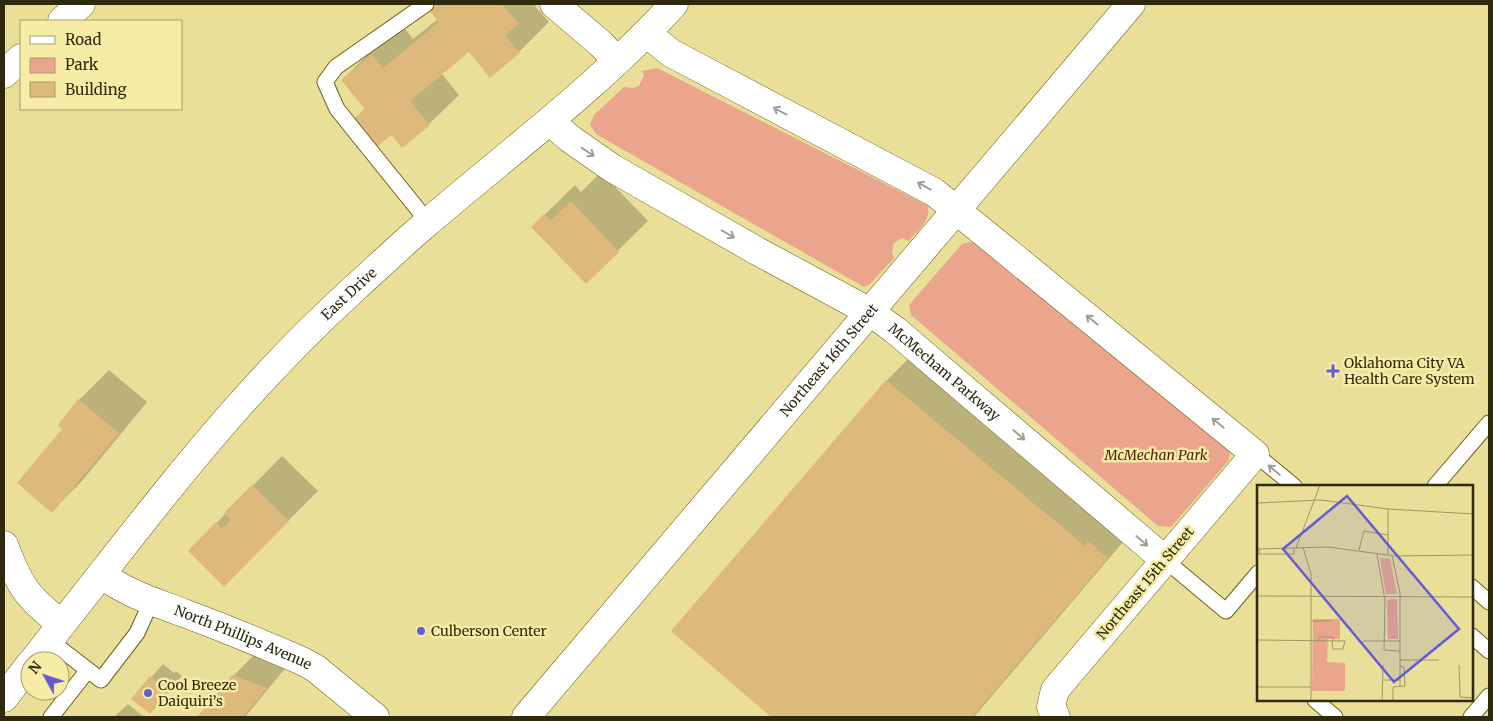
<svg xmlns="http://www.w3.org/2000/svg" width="1493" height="721" viewBox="0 0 1493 721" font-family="Merriweather,serif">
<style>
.green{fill:#eaa58c}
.shadow{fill:#0003}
.building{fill:#ddb97b}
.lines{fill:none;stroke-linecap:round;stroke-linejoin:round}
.lane-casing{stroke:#6b6119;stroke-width:17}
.street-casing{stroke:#6b6119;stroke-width:29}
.secondary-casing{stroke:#6b6119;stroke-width:29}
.lane{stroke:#fff;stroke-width:15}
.street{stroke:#fff;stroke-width:28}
.secondary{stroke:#fff;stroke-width:28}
.oneway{stroke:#a19f93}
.poi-dot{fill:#625cd5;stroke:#f6eca6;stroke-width:2}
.labels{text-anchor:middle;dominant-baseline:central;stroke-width:5;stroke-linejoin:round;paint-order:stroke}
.street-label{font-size:14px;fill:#2f2a0e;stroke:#f6eca6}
.poi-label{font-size:14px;fill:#2f2a0e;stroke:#f6eca6;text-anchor:start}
.park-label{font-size:14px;font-style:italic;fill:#4d1d0a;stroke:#f6eca6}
.inset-road{fill:none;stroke:#9f9761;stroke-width:1}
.view{fill:#625cd5;fill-opacity:0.15;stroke:#625cd5;stroke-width:2.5}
.inset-edge{fill:none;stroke:#2f2a0e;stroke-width:2.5}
</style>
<rect width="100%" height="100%" fill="#e9df99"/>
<g class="green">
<path d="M657 68 927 205C933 219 918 230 909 241L902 238 894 243 892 252 894 258 870 284 864 287 596 134 590 125 594 115 624 87 633 88 639 86 644 75 642 71Z"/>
<polygon points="970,242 975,243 1230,447 1229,460 1171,527 1158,526 911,315 909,305 962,244"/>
</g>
<g class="shadow">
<polygon points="432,4 537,4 535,6 549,22 519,52 490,76 469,51 441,73 459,95 429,124 353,121 366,108 342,80 372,50 402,25 413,39 438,19"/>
<polygon points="601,172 648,221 586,282 532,227 575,185 581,192"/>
<polygon points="909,358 1129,535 974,717 773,717 672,631 887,380"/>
<polygon points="109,370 147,402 82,481 52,511 64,428 79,400"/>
<polygon points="282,456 318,491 224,585 189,551"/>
<polygon points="256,653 288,665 245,717 199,717 233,676"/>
<polygon points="163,664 174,673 176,671 182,676 150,713 133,698"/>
<polygon points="128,704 144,717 114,717"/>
</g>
<g class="building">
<polygon points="432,4 482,4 483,5 485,4 502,4 519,24 505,35 520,53 490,78 469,52 410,101 430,125 402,148 391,135 374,149 351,121 365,109 341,80 372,54 383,68 439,22 427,8"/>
<polygon points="571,201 619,252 586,284 531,227 544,214 551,220"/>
<polygon points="886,380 1085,546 1089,542 1108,558 972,717 771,717 671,631"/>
<polygon points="78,399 119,433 52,513 17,483 62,429 58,425"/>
<polygon points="252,485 289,521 224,587 188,551 216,522 222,529 230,520 224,513"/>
<polygon points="232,675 267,688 243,717 197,717"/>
<polygon points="150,676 161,685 163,682 171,689 150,714 131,699"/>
</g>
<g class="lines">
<defs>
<g id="lane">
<polyline points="426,4 336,67 325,82 337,109 428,222"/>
<polyline points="1255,454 1294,486"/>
<polyline points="1435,486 1489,423"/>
<polyline points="1165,560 1226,611 1258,573"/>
<polyline points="1472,587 1489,602"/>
<polyline points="1472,636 1489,651"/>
<polyline points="49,640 88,670 51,717"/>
<polyline points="88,670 101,680 137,633 151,602"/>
<polyline points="1315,700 1335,717"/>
<polyline points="1471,717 1489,696"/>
</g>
<g id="street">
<polyline points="554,4 601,44 617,61"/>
<polyline points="62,21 81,4"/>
<polyline points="646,33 671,53 934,192 1255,454 1055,690 1051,707 1056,717"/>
<polyline points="4,74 21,58"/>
<path id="s1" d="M550 121 569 138 612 168 757 251 870 312 895 330 1165 560"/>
<path id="s2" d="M4 545C19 585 27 598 62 624 119 552 175 478 236 409 274 366 314 325 356 287 378 267 399 247 421 228 507 154 598 87 674 4"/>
<path id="s3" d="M101 574C127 594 155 602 184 613 224 628 263 644 302 661L315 668 375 717"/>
<path id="s4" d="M526 717 1131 4"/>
</g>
<g id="secondary">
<polyline points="33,661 62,624"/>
<polyline points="4,698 30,664"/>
</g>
</defs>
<use href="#lane" class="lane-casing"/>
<use href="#street" class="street-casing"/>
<use href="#secondary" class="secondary-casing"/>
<use href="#lane" class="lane"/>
<use href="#street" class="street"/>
<use href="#secondary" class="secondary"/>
</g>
<defs><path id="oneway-shaft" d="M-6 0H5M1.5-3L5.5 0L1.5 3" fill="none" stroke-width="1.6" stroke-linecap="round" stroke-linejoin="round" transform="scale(1.25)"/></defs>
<g class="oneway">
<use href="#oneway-shaft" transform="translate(780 111) rotate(-152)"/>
<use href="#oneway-shaft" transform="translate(588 152) rotate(34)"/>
<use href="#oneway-shaft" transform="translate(924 186) rotate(-151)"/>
<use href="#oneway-shaft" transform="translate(728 234) rotate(30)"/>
<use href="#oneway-shaft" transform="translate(1092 320) rotate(-141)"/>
<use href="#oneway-shaft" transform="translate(1218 423) rotate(-141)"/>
<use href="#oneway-shaft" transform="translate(1019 435) rotate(41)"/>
<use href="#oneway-shaft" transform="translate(1274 470) rotate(-140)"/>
<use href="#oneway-shaft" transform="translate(1142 541) rotate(41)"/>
</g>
<g class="poi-dot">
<path d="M1330.5 363.5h5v5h5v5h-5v5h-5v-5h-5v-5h5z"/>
<circle cx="421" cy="631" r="5"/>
<circle cx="148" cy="693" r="5"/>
</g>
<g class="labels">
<g class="street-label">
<text stroke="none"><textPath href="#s2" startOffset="538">East Drive</textPath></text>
<text stroke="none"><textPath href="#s4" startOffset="468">Northeast 16th Street</textPath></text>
<text stroke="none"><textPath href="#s1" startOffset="469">McMecham Parkway</textPath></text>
<text transform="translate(1145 583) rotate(-50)">Northeast 15th Street</text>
<text stroke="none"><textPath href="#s3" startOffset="156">North Phillips Avenue</textPath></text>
</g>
<g class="poi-label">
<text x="1344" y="363">Oklahoma City VA<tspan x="1344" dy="16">Health Care System</tspan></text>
<text x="431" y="631">Culberson Center</text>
<text x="158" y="685">Cool Breeze<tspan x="158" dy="16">Daiquiri’s</tspan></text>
</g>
<g class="park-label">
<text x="1156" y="455">McMechan Park</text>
</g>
</g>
<g transform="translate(1257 485)">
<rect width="216" height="216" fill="#e9df99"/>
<path d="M123 73 133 74 140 109H129ZM140 114 141 154H131L130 115ZM56 134H83V154H71L70 177 88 178V206H55Z" fill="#eaa58c"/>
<path class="inset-road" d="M0 18 64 15 131 24 217 29M46 62 54 89V216M39 63 63 0M0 64 71 62 138 71 217 70M2 64V69H37V63M102 65 107 46 131 50M120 69 128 115 127 165 143 166M131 70V24M135 71 143 108V202M0 111 217 112M54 136H75M0 155 88 156 86 164H76L75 156M61 156 62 152H75L78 156M104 159 107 156H143M143 175H182M202 180 203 212 217 213M126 195H143M0 202H54M125 216 126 180M136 216V202L148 201 147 182 143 181"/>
<path class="view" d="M90 11 202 144 137 197 26 64Z"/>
<rect width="216" height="216" class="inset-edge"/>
</g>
<rect width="1493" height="721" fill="none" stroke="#2f2a0e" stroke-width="10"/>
<rect x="20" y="20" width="162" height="90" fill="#f6eca6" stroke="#a69e69"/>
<rect x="30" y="36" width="25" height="8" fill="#ffffff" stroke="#a69e69"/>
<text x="65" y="45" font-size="15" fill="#2f2a0e">Road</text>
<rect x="30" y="58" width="25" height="15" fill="#eaa58c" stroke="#a69e69"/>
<text x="65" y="70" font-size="15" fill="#2f2a0e">Park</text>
<rect x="30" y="82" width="25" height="15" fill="#ddb97b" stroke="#a69e69"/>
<text x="65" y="95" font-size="15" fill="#2f2a0e">Building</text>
<g transform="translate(45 676) rotate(310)"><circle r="24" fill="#f6eca6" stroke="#a69e69"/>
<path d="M0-4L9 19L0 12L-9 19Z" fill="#625cd5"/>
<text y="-8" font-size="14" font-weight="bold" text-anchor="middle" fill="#2f2a0e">N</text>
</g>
</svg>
